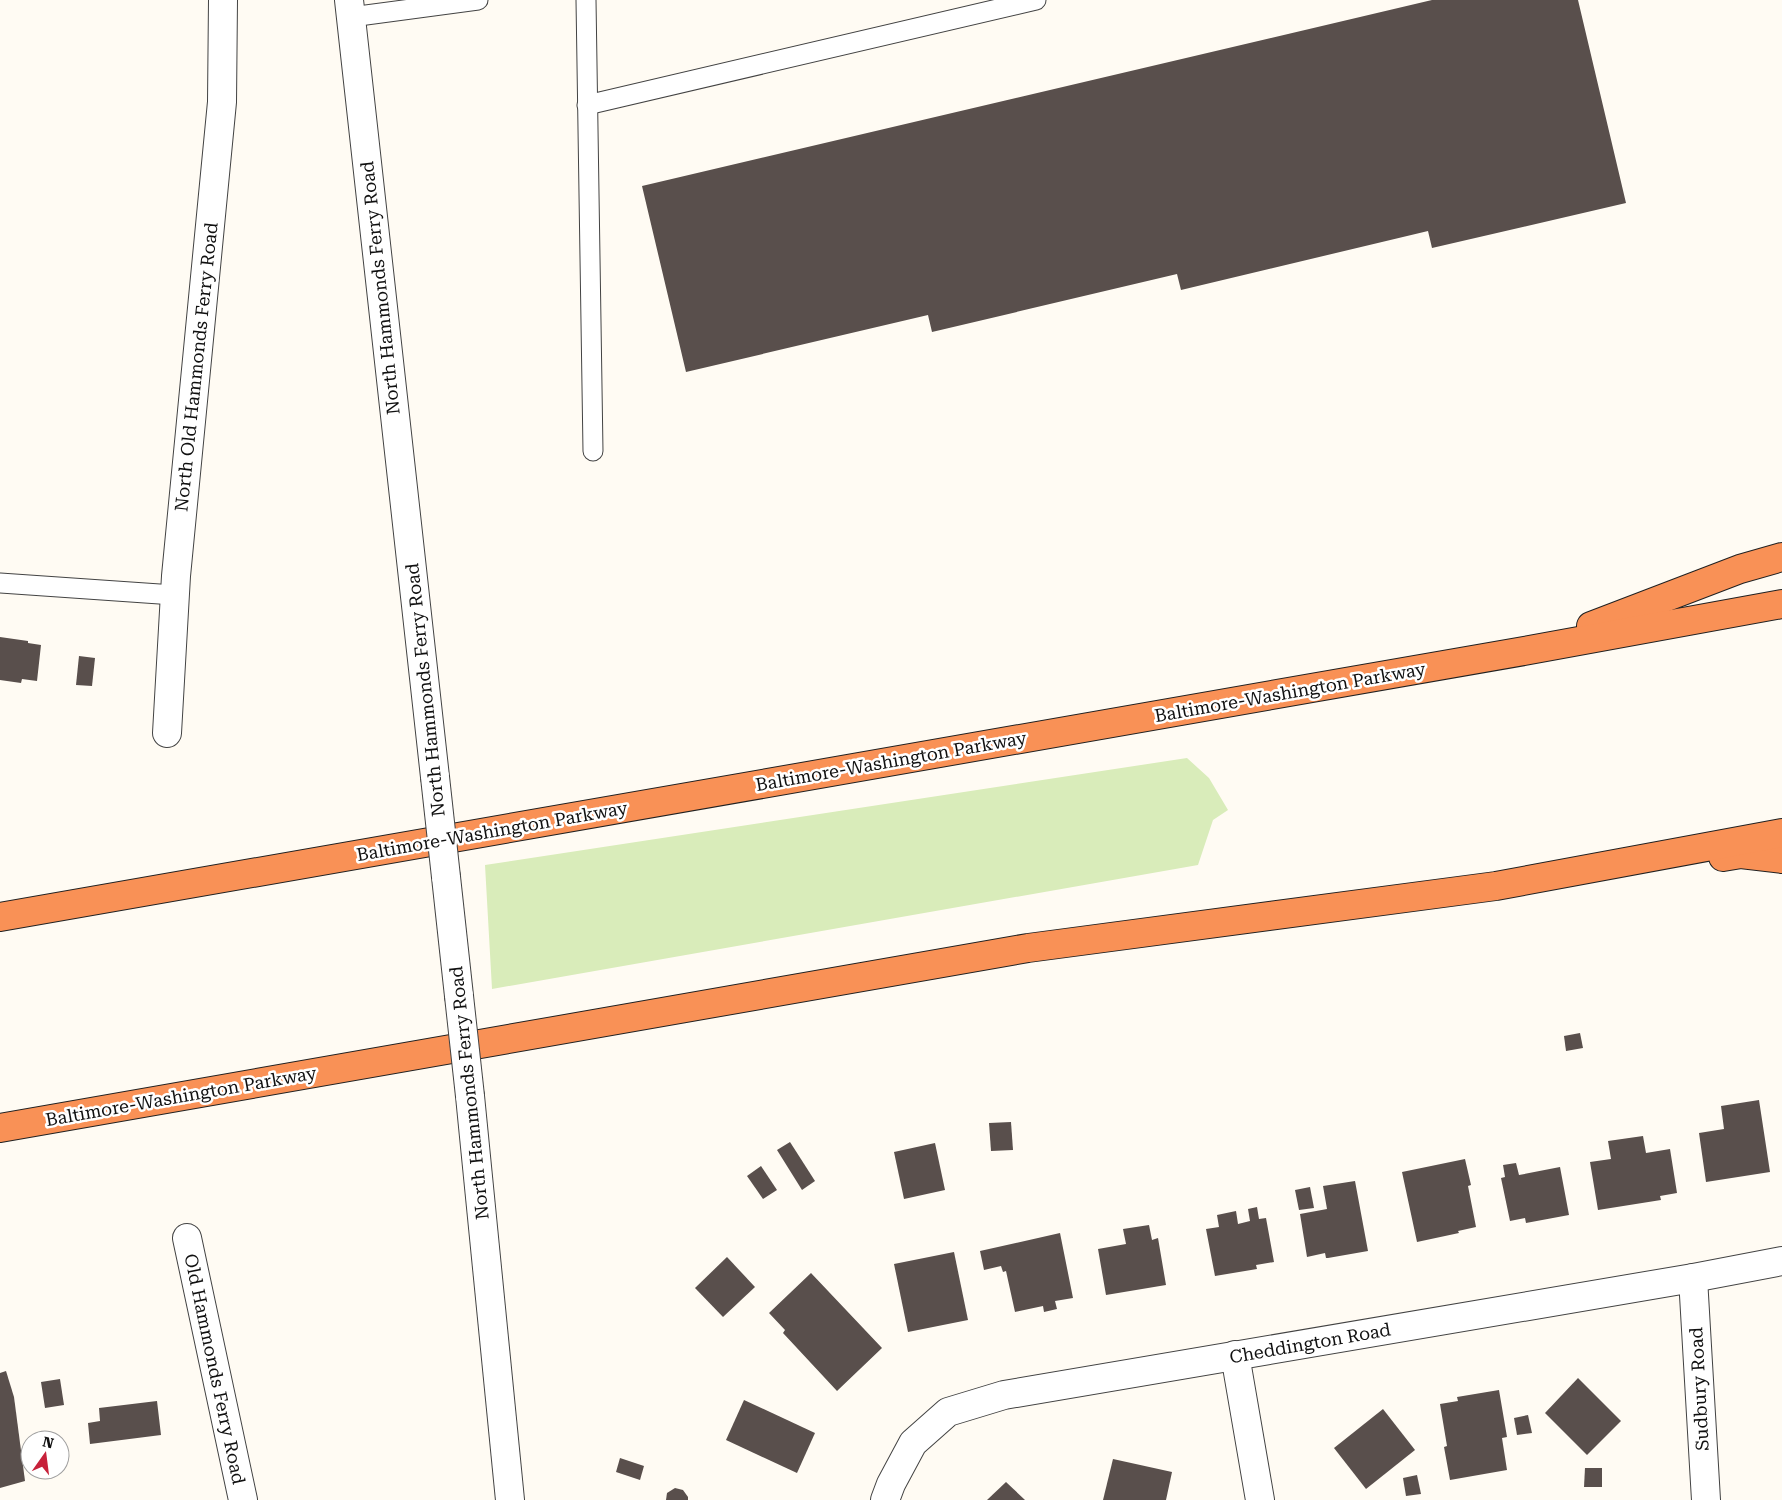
<svg xmlns="http://www.w3.org/2000/svg" width="1782" height="1500" viewBox="0 0 1782 1500" font-family="'Roboto Serif',serif">
<style>
.green{fill:#d9ecba}
.building{fill:#594f4c}
.lines{fill:none;stroke-linecap:round;stroke-linejoin:round}
.service-casing{stroke:#434343;stroke-width:21}
.minor-casing{stroke:#434343;stroke-width:30}
.tertiary-casing{stroke:#434343;stroke-width:30}
.motorway-casing{stroke:#212121;stroke-width:30}
.service{stroke:#fff;stroke-width:19}
.minor{stroke:#fff;stroke-width:28}
.tertiary{stroke:#fff;stroke-width:28}
.motorway{stroke:#f99156;stroke-width:28}
.tertiary-bridge-casing{stroke:#434343;stroke-width:30;stroke-linecap:butt}
.tertiary-bridge{stroke:#fff;stroke-width:28}
.labels{text-anchor:middle;dominant-baseline:central;stroke-width:5;stroke-linejoin:round;paint-order:stroke}
.street-label{font-size:18px;fill:#101010;stroke:#fff}
</style>
<rect width="100%" height="100%" fill="#fffbf3"/>
<polygon class="green" points="1187,758 1209,778 1228,810 1213,820 1198,865 492,989 485,865"/>
<g class="building">
<polygon points="1432,0 1578,0 1626,203 1432,248 1428,231 1181,290 1177,274 932,332 928,315 686,372 642,186"/>
<polygon points="0,637 28,641 28,643 41,645 37,681 22,679 21,683 0,680"/>
<polygon points="79,656 95,658 92,686 76,685"/>
<polygon points="1580,1033 1583,1048 1566,1051 1564,1036"/>
<polygon points="1759,1100 1770,1172 1706,1182 1699,1133 1724,1129 1721,1106"/>
<polygon points="1011,1122 1013,1150 991,1151 989,1123"/>
<polygon points="1643,1136 1646,1153 1670,1149 1677,1193 1660,1196 1661,1200 1598,1210 1590,1162 1611,1159 1608,1141"/>
<polygon points="790,1142 815,1181 802,1190 777,1150"/>
<polygon points="935,1143 945,1190 904,1199 894,1152"/>
<polygon points="1465,1159 1471,1185 1468,1186 1476,1227 1458,1231 1459,1233 1417,1242 1402,1172"/>
<polygon points="1516,1163 1519,1175 1560,1167 1569,1215 1526,1223 1525,1218 1510,1221 1501,1178 1505,1177 1503,1165"/>
<polygon points="761,1166 777,1190 763,1199 747,1176"/>
<polygon points="1355,1181 1368,1251 1328,1258 1326,1258 1325,1253 1307,1257 1300,1214 1327,1209 1323,1186"/>
<polygon points="1310,1187 1314,1208 1299,1210 1295,1190"/>
<polygon points="1257,1207 1259,1219 1266,1218 1274,1262 1256,1265 1257,1269 1215,1276 1206,1229 1219,1227 1217,1215 1236,1211 1238,1224 1250,1221 1248,1209"/>
<polygon points="1149,1225 1152,1240 1158,1238 1166,1285 1106,1295 1098,1249 1126,1244 1123,1229"/>
<polygon points="1060,1233 1073,1298 1055,1301 1057,1309 1044,1312 1043,1306 1015,1312 1006,1271 1003,1272 1001,1266 984,1270 980,1251"/>
<polygon points="954,1252 968,1320 908,1332 894,1264"/>
<polygon points="727,1257 755,1287 723,1317 695,1288"/>
<polygon points="811,1273 882,1348 837,1391 783,1333 785,1330 769,1313"/>
<polygon points="6,1371 14,1397 25,1481 0,1488 0,1373"/>
<polygon points="1578,1378 1621,1421 1587,1455 1545,1413"/>
<polygon points="60,1379 64,1405 45,1408 41,1382"/>
<polygon points="1499,1390 1507,1437 1502,1438 1507,1470 1450,1480 1444,1447 1447,1446 1440,1404 1458,1401 1457,1397"/>
<polygon points="744,1400 815,1433 797,1473 726,1440"/>
<polygon points="157,1401 161,1435 90,1444 88,1423 100,1421 99,1408"/>
<polygon points="1383,1409 1415,1450 1366,1489 1334,1448"/>
<polygon points="1528,1415 1532,1433 1517,1435 1514,1418"/>
<polygon points="620,1458 644,1466 640,1480 616,1472"/>
<polygon points="1113,1459 1172,1472 1166,1500 1103,1500"/>
<polygon points="1585,1468 1602,1468 1602,1487 1584,1487"/>
<polygon points="1417,1475 1421,1494 1406,1496 1403,1478"/>
<polygon points="1006,1482 1025,1500 987,1500"/>
<polygon points="675,1488 683,1490 688,1497 688,1500 666,1500 667,1493"/>
</g>
<g class="lines">
<defs>
<g id="service">
<polyline points="586,0 593,451"/>
<polyline points="351,17 478,0"/>
<polyline points="587,105 1036,0"/>
<polyline points="0,583 174,595"/>
</g>
<g id="minor">
<polyline points="167,733 176,576 222,102 223,0"/>
<polyline points="187,1238 243,1500"/>
<polyline points="1693,1278 1706,1500"/>
<polyline points="1235,1355 1260,1500"/>
<polyline points="885,1500 891,1484 913,1443 948,1412 1004,1395 1693,1278 1782,1261"/>
</g>
<g id="tertiary">
<polyline points="349,0 435,777"/>
<polyline points="446,877 459,996"/>
<polyline points="470,1096 510,1500"/>
</g>
<g id="motorway">
<polyline points="1591,626 1740,569 1782,557"/>
<polyline points="1723,857 1741,854 1782,859"/>
<polyline points="0,917 1524,651 1782,604"/>
<polyline points="0,1128 1028,948 1496,886 1782,833"/>
</g>
</defs>
<use href="#service" class="service-casing"/>
<use href="#minor" class="minor-casing"/>
<use href="#tertiary" class="tertiary-casing"/>
<use href="#motorway" class="motorway-casing"/>
<use href="#service" class="service"/>
<use href="#minor" class="minor"/>
<use href="#tertiary" class="tertiary"/>
<use href="#motorway" class="motorway"/>
<defs>
<g id="tertiary-bridge">
<polyline points="435,777 446,877"/>
<polyline points="459,996 470,1096"/>
</g>
</defs>
<use href="#tertiary-bridge" class="tertiary-bridge-casing"/>
<use href="#tertiary-bridge" class="tertiary-bridge"/>
</g>
<g class="labels">
<g class="street-label">
<text transform="translate(380 288) rotate(-96)">North Hammonds Ferry Road</text>
<text transform="translate(196 367) rotate(-84)">North Old Hammonds Ferry Road</text>
<text transform="translate(425 690) rotate(-96)">North Hammonds Ferry Road</text>
<text transform="translate(1290 692) rotate(-10)">Baltimore-Washington Parkway</text>
<text transform="translate(891 761) rotate(-10)">Baltimore-Washington Parkway</text>
<text transform="translate(492 831) rotate(-10)">Baltimore-Washington Parkway</text>
<text transform="translate(469 1093) rotate(-96)">North Hammonds Ferry Road</text>
<text transform="translate(181 1096) rotate(-10)">Baltimore-Washington Parkway</text>
<text transform="translate(1310 1343) rotate(-10)">Cheddington Road</text>
<text transform="translate(215 1369) rotate(78)">Old Hammonds Ferry Road</text>
<text transform="translate(1699 1389) rotate(-93)">Sudbury Road</text>
</g>
</g>
<g transform="translate(45 1455) rotate(14)"><circle r="24" fill="#ffffff" stroke="#9f9f9f"/>
<path d="M0-4L9 19L0 12L-9 19Z" fill="#c7213a"/>
<text y="-8" font-size="14" font-weight="bold" text-anchor="middle" fill="#101010">N</text>
</g>
</svg>
